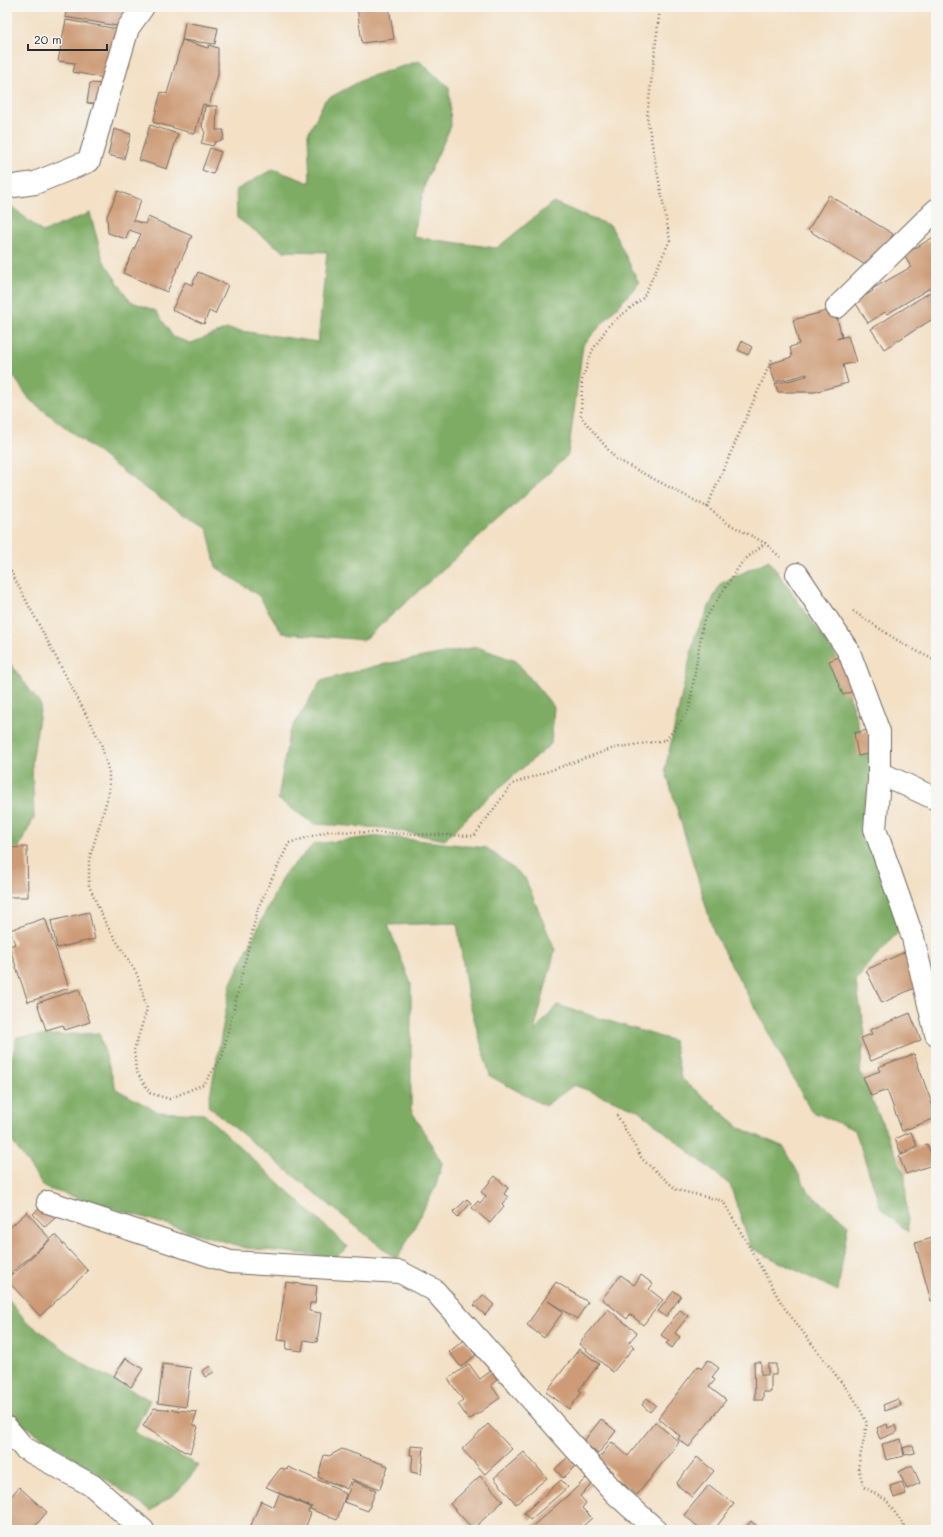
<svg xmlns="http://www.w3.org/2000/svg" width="943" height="1537" viewBox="0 0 943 1537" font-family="Mali,sans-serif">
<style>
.forest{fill:#7eac65;stroke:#546c48}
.building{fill:#cd9b77}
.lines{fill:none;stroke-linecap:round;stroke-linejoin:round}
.minor-casing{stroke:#716a61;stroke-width:24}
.path{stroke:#716a61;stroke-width:2.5;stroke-dasharray:1 3;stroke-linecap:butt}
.minor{stroke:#fff;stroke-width:22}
</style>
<rect width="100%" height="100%" fill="#f6f6f2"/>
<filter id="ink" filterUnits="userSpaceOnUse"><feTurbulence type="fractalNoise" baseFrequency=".025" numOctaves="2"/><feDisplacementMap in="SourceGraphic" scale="8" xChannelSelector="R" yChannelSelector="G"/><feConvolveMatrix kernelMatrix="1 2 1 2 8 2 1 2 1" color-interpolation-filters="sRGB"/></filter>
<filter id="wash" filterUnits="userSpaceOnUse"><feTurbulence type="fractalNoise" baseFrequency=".012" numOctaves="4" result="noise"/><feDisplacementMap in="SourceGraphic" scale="16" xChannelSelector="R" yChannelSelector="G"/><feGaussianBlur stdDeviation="0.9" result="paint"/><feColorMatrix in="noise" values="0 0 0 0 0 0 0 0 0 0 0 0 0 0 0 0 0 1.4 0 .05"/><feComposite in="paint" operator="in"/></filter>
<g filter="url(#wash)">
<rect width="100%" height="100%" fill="#f3e0c5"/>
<g class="forest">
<polygon points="419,61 449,87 451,126 426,180 413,237 497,248 553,202 611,226 639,283 583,345 568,455 516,504 364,640 282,633 259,596 216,567 207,528 139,484 30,400 7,367 7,202 42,232 90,213 103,260 130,301 156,311 173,337 191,343 227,329 318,342 327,252 283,251 237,218 236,190 273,169 310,183 308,134 325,100 368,77"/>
<polygon points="769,560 836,656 874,772 861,816 906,924 866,967 856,982 865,1033 860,1072 905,1175 908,1232 881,1209 855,1130 811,1111 714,933 665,769 695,636 720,584"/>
<polygon points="477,647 516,661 554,707 551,744 485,800 445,840 384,828 314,824 278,799 289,733 321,681 375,666"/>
<polygon points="7,659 41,705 32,762 34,818 7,870"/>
<polygon points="380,836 487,848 525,878 555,950 534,1032 557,1005 674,1041 681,1078 742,1129 784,1147 809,1193 848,1224 838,1291 751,1248 730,1185 638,1110 574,1085 545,1106 490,1076 468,997 457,923 388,925 411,984 411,1110 442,1163 436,1186 397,1260 208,1106 231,983 284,874 314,844"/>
<polygon points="99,1033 116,1089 158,1112 204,1114 348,1247 336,1257 246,1248 45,1188 7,1134 7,1058 11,1061 17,1037"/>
<polygon points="7,1297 25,1320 85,1365 150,1400 134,1432 199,1466 178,1491 151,1511 85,1465 17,1421 7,1407"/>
</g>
<g id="blocks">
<g class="building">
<polygon points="67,7 127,7 123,27 65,17"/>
<polygon points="357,7 389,7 394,39 362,43"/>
<polygon points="66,20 118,29 110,79 73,72 75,63 58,61"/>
<polygon points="185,22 218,28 215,44 182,40"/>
<polygon points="182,40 208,48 209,45 218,48 218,75 209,106 203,104 195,134 153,122 161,92 167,94"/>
<polygon points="90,83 106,84 104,105 87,103"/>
<polygon points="205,106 217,106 216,130 224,130 223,140 215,142 213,146 201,143 205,133 202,126"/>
<polygon points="150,125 178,134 167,169 139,160"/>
<polygon points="114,129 131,134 124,159 108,155"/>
<polygon points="210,148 221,152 213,174 202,170"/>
<polygon points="118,191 141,200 133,220 145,224 148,217 192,236 167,292 123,273 141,234 129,230 126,239 108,233 107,216"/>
<polygon points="829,195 893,234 872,269 808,230"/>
<polygon points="932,238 936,244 936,317 884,349 871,329 932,291 930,288 887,314 885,312 868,323 855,302 873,291 872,289 911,267 904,255"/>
<polygon points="198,272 228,285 215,314 209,311 204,324 172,310 185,282 192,285"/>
<polygon points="830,310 836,314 842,337 836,339 848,336 856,362 843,365 848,383 814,392 778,392 775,384 807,376 807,374 775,382 769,364 792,357 790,347 799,344 793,320"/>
<polygon points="742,341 752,347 748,355 738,350"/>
<polygon points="841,656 856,690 843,695 829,661"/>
<polygon points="868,730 873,753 858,756 854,733"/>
<polygon points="27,847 28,897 7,897 7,848"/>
<polygon points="89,912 95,939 57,948 51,921"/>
<polygon points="45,918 69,988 28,1002 9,946 15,944 10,930"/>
<polygon points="909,950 925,983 882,1003 866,970"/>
<polygon points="79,989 90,1022 65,1030 63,1025 46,1030 37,1003"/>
<polygon points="910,1013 921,1040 871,1061 861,1038 872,1034 870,1030"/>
<polygon points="914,1054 936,1115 936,1118 902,1131 887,1090 871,1096 863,1077 880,1071 878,1067"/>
<polygon points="911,1132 917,1146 901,1153 895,1139"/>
<polygon points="927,1144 935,1164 906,1174 899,1156"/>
<polygon points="495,1176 508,1188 504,1194 508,1197 502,1204 504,1206 490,1223 472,1208 478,1201 480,1203 486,1196 481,1192"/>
<polygon points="52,1197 64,1210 45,1227 33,1214"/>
<polygon points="467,1199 471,1203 458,1217 453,1212"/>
<polygon points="27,1212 50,1239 7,1277 7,1230"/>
<polygon points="55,1235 88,1271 40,1316 7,1280"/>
<polygon points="936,1237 936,1299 931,1301 915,1243"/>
<polygon points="621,1275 634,1285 641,1275 653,1284 649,1289 663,1300 643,1325 630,1314 627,1319 602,1299"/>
<polygon points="286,1282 317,1286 315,1303 310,1303 309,1311 321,1313 317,1342 304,1340 302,1351 286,1349 287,1341 277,1340"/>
<polygon points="556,1282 588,1302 577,1319 548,1301 563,1312 544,1338 527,1325"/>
<polygon points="674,1291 681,1296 666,1317 658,1311"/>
<polygon points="483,1295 494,1305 485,1315 474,1305"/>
<polygon points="608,1309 637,1333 629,1342 634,1347 613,1372 579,1344"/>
<polygon points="680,1310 688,1316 675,1333 680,1337 672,1348 666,1343 669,1341 661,1335"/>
<polygon points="464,1340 476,1355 461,1367 449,1352"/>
<polygon points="579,1349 599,1364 579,1390 582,1392 569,1409 546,1392"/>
<polygon points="126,1358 143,1369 131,1387 114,1376"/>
<polygon points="708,1360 719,1368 712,1377 715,1380 709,1387 726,1400 689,1447 678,1439 680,1436 658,1418 698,1366 701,1369"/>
<polygon points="754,1362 761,1362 761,1374 762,1375 768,1375 768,1364 776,1364 776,1375 771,1375 771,1392 763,1392 763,1400 755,1400"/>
<polygon points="163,1364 191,1368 186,1407 158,1403"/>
<polygon points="469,1364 480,1379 491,1371 497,1380 491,1385 500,1398 469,1420 458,1404 463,1400 448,1379"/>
<polygon points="210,1366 214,1372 205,1377 202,1371"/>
<polygon points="647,1398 656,1405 650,1412 642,1405"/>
<polygon points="898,1399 901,1405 885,1411 883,1405"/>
<polygon points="154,1408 197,1412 193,1424 198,1427 190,1453 186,1451 185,1452 143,1426"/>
<polygon points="601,1419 616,1431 598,1454 583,1442"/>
<polygon points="655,1422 679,1442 637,1495 612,1474 614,1472 598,1459 612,1442 628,1456"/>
<polygon points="488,1424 512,1449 485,1474 462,1449"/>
<polygon points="887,1424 888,1428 895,1425 897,1432 880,1439 877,1432 878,1431 877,1428"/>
<polygon points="901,1439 904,1456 886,1460 882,1444"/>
<polygon points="913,1445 915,1453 905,1455 903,1448"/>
<polygon points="411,1446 424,1447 421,1474 411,1472 413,1455 410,1455"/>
<polygon points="342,1449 388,1466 380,1489 351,1479 347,1489 318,1477 324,1455 329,1456"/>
<polygon points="524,1452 547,1478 516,1504 494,1478"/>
<polygon points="568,1457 576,1466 563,1478 555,1469"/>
<polygon points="697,1457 714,1471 692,1497 676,1484"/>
<polygon points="912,1465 920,1483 907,1489 899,1472"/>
<polygon points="288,1467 339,1489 338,1490 346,1494 337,1520 310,1509 312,1507 266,1487 281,1468 287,1470"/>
<polygon points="480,1476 503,1501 473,1529 450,1504"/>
<polygon points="586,1478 592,1484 580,1496 586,1503 582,1508 592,1518 583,1526 586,1529 584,1530 528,1530 574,1490"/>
<polygon points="561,1480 568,1487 530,1520 524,1513"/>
<polygon points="353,1481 376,1490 368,1511 344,1502"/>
<polygon points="902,1482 906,1494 894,1498 890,1486"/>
<polygon points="709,1485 734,1504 714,1530 702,1530 684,1515"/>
<polygon points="19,1487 47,1512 32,1530 7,1530 7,1501"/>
<polygon points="279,1494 310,1507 308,1512 311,1513 306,1526 311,1528 310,1530 249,1530 261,1501 274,1507"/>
<polygon points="751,1521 761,1530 744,1530"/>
</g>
</g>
</g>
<g filter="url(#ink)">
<use href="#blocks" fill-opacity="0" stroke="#716a61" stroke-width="1"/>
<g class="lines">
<defs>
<g id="minor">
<polyline points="7,187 35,183 89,161 128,28 143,7"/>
<polyline points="837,307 936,210"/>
<polyline points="797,574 849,652 879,732 879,780 875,829 913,938 936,1034"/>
<polyline points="879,780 889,777 936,799"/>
<polyline points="48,1202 230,1262 400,1272 434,1290 615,1493 656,1530"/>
<polyline points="7,1428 24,1448 93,1486 143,1530"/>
</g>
</defs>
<use href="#minor" class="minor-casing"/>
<g class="path">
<polyline points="660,7 647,117 670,240 643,298 609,325 592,351 582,380 581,417 616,459 707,507 727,523 765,543 780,557"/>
<polyline points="707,507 772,359"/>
<polyline points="7,564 101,743 109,773 109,793 89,860 89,886 106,924 137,974 147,1009 134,1050 136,1071 150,1093 169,1099 204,1084 222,1057 258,908 289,843 329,831 474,836 512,784 614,748 666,740 689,710 703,622 742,562 765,543"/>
<polyline points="853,611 903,644 936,661"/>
<polyline points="617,1115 642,1159 677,1190 723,1201 783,1306 855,1400 867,1423 858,1468 864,1487 886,1500 907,1530"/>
</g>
<use href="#minor" class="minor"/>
</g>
</g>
<rect width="943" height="1537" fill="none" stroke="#f6f6f2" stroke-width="24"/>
<path d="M28 44v6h79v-6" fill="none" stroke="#2b2b2b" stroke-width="2"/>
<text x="34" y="44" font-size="12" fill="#2b2b2b" stroke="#f6f6f2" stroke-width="3" paint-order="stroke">20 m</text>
</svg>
